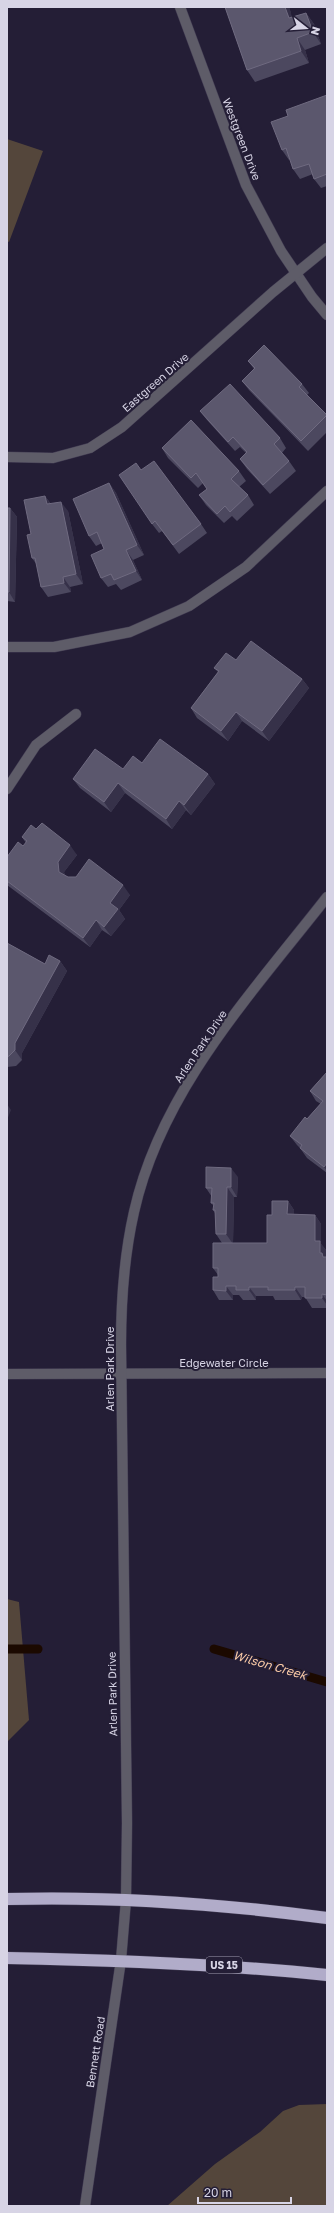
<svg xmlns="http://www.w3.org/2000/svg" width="334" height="2213" viewBox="0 0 334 2213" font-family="'Golos Text',sans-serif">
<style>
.green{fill:#54463b}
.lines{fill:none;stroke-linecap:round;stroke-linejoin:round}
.stream{stroke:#1b0900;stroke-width:9}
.lane-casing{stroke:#413b52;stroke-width:11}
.street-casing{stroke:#413b52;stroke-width:11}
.highway-casing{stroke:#413b52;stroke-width:13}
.lane{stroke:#5e5c68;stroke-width:10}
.street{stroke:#5e5c68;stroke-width:10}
.highway{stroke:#b1acc9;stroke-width:12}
.wall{fill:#4c485f}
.shaded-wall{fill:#363149}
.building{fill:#5b576d;stroke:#6f6a80}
.labels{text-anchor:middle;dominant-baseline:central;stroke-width:4;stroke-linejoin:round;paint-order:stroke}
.shield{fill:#241e36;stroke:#a19db0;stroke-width:1}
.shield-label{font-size:10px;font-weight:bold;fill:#d7d4e5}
.street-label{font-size:11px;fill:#d7d4e5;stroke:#241e36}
.water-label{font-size:12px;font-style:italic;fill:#f8c9a6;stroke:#241e36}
</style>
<rect width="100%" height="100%" fill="#241e36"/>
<g class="green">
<polygon points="7,139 43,151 9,242 7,241"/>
<polygon points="7,1599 19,1602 29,1720 7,1742"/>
<polygon points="327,2104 327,2206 167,2206 215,2164 260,2132 283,2111 299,2105"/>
</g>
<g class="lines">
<g class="stream">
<polyline points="7,1649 38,1649"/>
<polyline points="214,1649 327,1682"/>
</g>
<defs>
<g id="lane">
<polyline points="7,647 54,647 130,632 189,606 246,567 327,491"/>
<polyline points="7,789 36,745 76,714"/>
</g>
<g id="street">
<polyline points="180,7 246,185 281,251 312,297 327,315"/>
<polyline points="7,457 53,458 90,448 122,427 273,292 327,248"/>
<polyline points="7,1374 327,1373"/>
<path d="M85 2206 121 1960 126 1900 127 1823 121 1345C121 1300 124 1256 134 1212 161 1090 252 993 327 897"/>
</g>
<g id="highway">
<path d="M7 1899C114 1896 222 1904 327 1918"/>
<path d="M7 1958C114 1960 220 1964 327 1975"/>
</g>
</defs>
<use href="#lane" class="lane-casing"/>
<use href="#street" class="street-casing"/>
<use href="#highway" class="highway-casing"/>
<use href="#lane" class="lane"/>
<use href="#street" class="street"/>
<use href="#highway" class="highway"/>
</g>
<g class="wall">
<polygon points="225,7 289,7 292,17 306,13 314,24 321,44 305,50 309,63 255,82 247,70"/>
<polygon points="327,95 327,186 321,188 314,179 313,174 300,179 293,169 290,159 289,160 282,150 288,116"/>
<polygon points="248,361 302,384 309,393 307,395 327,415 327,432 308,451 249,390 242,381 254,369"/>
<polygon points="200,411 280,438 286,448 282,453 289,461 296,471 270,494 247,469 240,459 246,453 240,447 235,451 207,420"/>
<polygon points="162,448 239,471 246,481 239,487 248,495 254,505 237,521 232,516 224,523 206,505 199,495 207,489 203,483 198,488 168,458"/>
<polygon points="141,470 201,524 207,533 179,554 162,531 159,533 152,524"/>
<polygon points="109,483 116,493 144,555 133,560 142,580 121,590 116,584 108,587 101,578 104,549 102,543 96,546 89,536"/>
<polygon points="45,496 51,504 68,511 83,584 70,587 71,592 48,597 41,587 37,565 32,558"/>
<polygon points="7,508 10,508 17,517 15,602 7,601"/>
<polygon points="236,660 302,679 309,688 269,741 242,721 228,741 197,718 191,708 218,672 214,668"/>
<polygon points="142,763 208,774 215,784 191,815 186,810 172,829 125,793 111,812 80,788 73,779 123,769"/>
<polygon points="36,829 77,855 64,872 65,876 68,877 130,895 119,910 125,919 111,936 102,930 90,947 7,885 7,857 23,846 26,843 22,837"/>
<polygon points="7,943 45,964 60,961 67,971 22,1053 22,1060 16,1066 7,1067"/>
<polygon points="327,1072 327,1173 307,1158 300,1148 297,1145 290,1136 307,1119 321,1104 316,1101 310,1091"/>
<polygon points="238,1177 237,1197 234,1197 233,1243 267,1243 272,1215 288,1201 294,1210 294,1214 315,1215 321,1224 321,1244 327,1251 327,1308 312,1308 305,1297 302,1297 301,1300 275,1300 273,1296 256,1296 256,1300 243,1300 239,1295 233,1295 233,1300 219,1300 213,1290 218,1277 218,1275 213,1268 222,1243 216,1234 215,1213 213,1210 214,1206 211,1203 212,1197 206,1188"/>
</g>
<g class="shaded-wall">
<polygon points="285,7 289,7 297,30 289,18"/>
<polygon points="306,13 314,24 321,44 313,32"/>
<polygon points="297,38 305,50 309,63 301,51"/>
<polygon points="109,483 116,493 144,555 137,545"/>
<polygon points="45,496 52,506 47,504"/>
<polygon points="61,502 68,511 83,584 76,574"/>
<polygon points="10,508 17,517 15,602 9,592"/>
<polygon points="126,550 133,560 142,580 136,571"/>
<polygon points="63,577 70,587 71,592 64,583"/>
<polygon points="302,679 309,688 269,741 262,731"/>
<polygon points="236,712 242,721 228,741 221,731"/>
<polygon points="208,774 215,784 191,815 184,805"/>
<polygon points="118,783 125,793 111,812 104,802"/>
<polygon points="179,801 186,810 172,829 166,819"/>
<polygon points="70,845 77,855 64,872 66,881 59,872 58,862"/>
<polygon points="123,885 130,895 119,910 125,919 111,936 104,927 110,903"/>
<polygon points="96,920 102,930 90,947 83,938"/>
<polygon points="60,961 67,971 22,1053 22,1060 15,1050 15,1043"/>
<polygon points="7,1104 11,1110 7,1120"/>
<polygon points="327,1163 327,1171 324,1167"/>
<polygon points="231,1168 238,1177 237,1197 231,1187"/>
<polygon points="227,1187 234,1197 233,1244 226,1234"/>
<polygon points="288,1201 294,1210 294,1224 287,1214"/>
<polygon points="315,1215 321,1224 321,1244 327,1251 327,1263 320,1253 315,1241"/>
<polygon points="226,1286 233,1295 233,1300 226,1291"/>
<polygon points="249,1287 256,1296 256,1300 249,1290"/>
<polygon points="295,1287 302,1297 301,1300 295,1290"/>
<polygon points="322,1294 327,1301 327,1305 322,1298"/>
</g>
<g class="building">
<polygon points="225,7 285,7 289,18 306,13 313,32 297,38 301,51 247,70"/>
<polygon points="327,95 327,174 314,179 309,164 293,169 286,148 282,150 271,122 288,116 286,110"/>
<polygon points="264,345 302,384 299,387 327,415 301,441 242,381 255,368 248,361"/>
<polygon points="230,384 280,438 274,444 289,461 263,485 240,459 247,452 233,437 228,442 200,411"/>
<polygon points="191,420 239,471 231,479 248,495 230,512 225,506 217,514 199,495 207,489 196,473 191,478 162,448"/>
<polygon points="154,461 201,524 173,545 155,521 152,524 119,475 136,463 141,470"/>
<polygon points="109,483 137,545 126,550 136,571 114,580 111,574 101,578 91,555 104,549 97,532 89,536 73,499"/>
<polygon points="45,496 47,504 61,502 76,574 63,577 64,583 41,587 35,558 32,558 27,535 31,534 24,500"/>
<polygon points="7,508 10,508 9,592 7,592"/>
<polygon points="251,641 302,679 262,731 236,712 221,731 191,708 219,671 214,668 226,653 236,660"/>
<polygon points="160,739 208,774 184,805 179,801 166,819 118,783 104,802 73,779 95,749 123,769 133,756 142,763"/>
<polygon points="42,823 70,845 58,862 59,872 68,877 76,877 89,859 123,885 110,903 118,909 104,927 96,920 83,938 7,881 7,857 18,842 23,846 27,841 22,837 31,825 36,829"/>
<polygon points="7,943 45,964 49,955 60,961 15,1043 15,1050 9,1056 7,1057"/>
<polygon points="327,1072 327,1163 324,1167 300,1148 302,1145 290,1136 305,1117 307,1119 323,1101 310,1091"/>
<polygon points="206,1167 231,1168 231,1187 227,1187 226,1234 216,1234 215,1210 213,1210 214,1203 211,1203 212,1188 206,1188"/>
<polygon points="272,1201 288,1201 287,1214 315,1215 315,1241 320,1241 320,1253 322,1253 323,1257 327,1257 327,1295 322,1294 322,1298 305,1298 305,1287 295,1287 295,1290 268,1290 268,1287 249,1287 249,1290 236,1290 236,1286 226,1286 226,1291 213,1290 213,1277 218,1277 218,1268 213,1268 213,1243 267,1243 267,1215 272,1215"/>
</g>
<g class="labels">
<rect class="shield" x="206" y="1957" width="36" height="16" rx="3"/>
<g class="shield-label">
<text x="224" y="1965">US 15</text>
</g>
<g class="street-label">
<text transform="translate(242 139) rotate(69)">Westgreen Drive</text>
<text transform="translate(155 382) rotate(-41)">Eastgreen Drive</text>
<text transform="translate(200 1046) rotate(-56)">Arlen Park Drive</text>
<text x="224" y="1362">Edgewater Circle</text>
<text transform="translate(109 1369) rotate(-90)">Arlen Park Drive</text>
<text transform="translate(112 1694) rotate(-91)">Arlen Park Drive</text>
<text transform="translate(95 2052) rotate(-81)">Bennett Road</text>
</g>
<g class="water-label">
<text transform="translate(270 1665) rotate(16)">Wilson Creek</text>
</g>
</g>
<rect width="334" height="2213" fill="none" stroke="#d7d4e5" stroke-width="16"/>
<g transform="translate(306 28) rotate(107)" stroke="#241e36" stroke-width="3" paint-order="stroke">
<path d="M0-3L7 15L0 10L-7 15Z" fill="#d7d4e5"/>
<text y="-6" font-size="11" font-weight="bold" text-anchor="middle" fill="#d7d4e5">N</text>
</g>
<path d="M198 2197v6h93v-6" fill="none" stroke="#d7d4e5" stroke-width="2"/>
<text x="204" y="2197" font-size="12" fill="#d7d4e5" stroke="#241e36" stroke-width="3" paint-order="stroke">20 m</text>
</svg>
